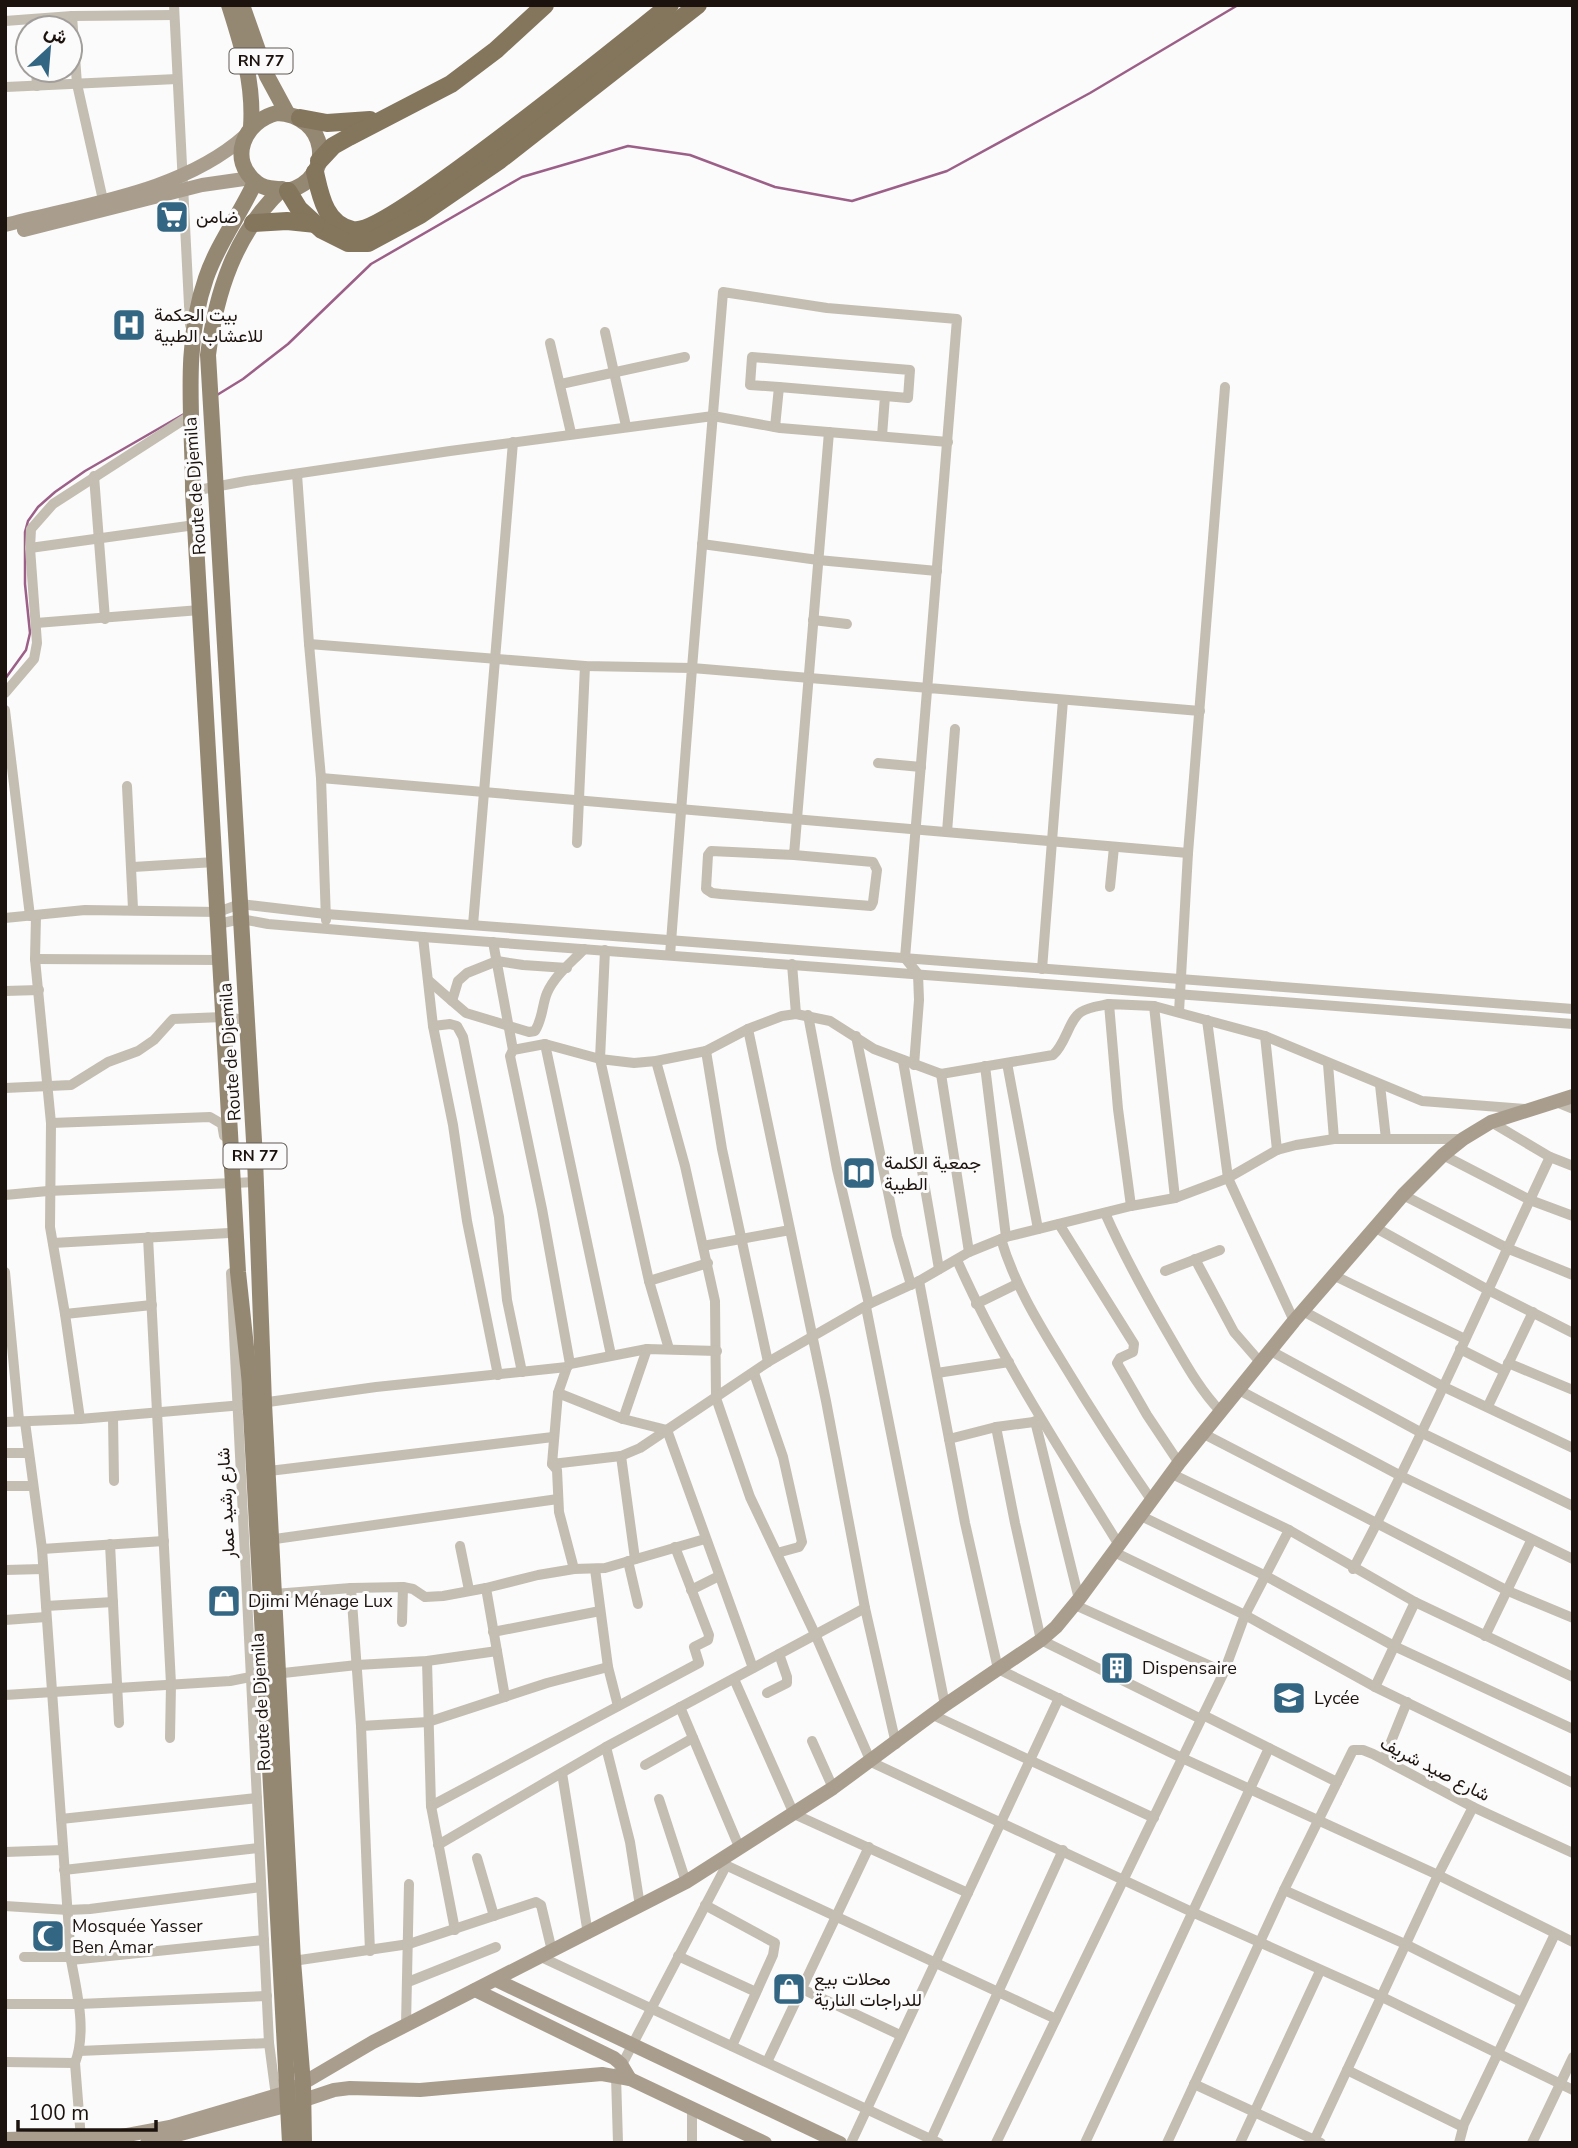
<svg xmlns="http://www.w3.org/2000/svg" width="1578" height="2148" viewBox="0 0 1578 2148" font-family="'Nunito Sans',Vazirmatn,sans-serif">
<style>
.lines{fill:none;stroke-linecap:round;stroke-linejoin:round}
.stream{stroke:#9c5f88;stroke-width:2.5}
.street{stroke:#c4bdb1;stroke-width:10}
.secondary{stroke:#a99e8d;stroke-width:14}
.primary{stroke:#958873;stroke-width:16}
.highway{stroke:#84755d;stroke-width:18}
.labels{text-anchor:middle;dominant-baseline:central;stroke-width:6;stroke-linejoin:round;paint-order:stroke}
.shield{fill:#fbfbfb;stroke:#605955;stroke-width:2}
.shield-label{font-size:16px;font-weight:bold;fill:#1d130e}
.poi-label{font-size:18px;fill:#1d130e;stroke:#fbfbfb;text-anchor:start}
.street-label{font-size:18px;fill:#1d130e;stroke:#fbfbfb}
</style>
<rect width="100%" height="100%" fill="#fbfbfb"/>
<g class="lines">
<g class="stream">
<polyline points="217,395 243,379 288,344 371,264 522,177 628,146 690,155 775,187 852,201 947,171 1090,93 1238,5"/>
<polyline points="5,679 26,650 30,633 25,584 25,532 28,521 38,507 55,492 85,471 184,414"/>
</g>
<g class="street">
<polyline points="174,5 190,325"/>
<polyline points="72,16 77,84 103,200"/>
<polyline points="5,21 72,16 174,15"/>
<polyline points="36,70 37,86"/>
<polyline points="6,87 177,79"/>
<polyline points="605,332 626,426"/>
<polyline points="550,343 571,433"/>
<polyline points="561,384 685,357"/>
<polyline points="779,387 750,385 752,357 910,370 908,398 885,396"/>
<polyline points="775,427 779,387 885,396 882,436"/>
<polyline points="297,474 309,644 321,778 326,920"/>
<polyline points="94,476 105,619"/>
<polyline points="193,491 246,481 450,451 713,416 780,428 948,442"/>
<polyline points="702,544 818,560 937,571"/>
<polyline points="30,548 195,525"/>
<polyline points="813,620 847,624"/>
<polyline points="36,623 200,610"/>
<polyline points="309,644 585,666 692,668 670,955"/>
<polyline points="5,693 34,659 37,643 30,548 31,529 53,504 191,415"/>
<polyline points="5,710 30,916"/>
<polyline points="878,763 921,767"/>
<polyline points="321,778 1188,853"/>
<polyline points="127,786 133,909"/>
<polyline points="947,832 955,729"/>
<polyline points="577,843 585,666"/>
<polyline points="794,855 711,851 708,855 706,889 712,893 721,894 871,906 873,902 877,870 873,862 794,855 829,432"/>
<polyline points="133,867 215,862"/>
<polyline points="1110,887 1114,847"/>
<polyline points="36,916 35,959 51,1123 50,1227 65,1314"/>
<polyline points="5,918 85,910 218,912 240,904 326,914 1573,1009"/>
<polyline points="218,924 241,919 268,924 423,937 1573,1024"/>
<polyline points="473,925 513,442"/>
<polyline points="423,937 433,1026 453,1125 467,1221 498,1375"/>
<polyline points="493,942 513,1050"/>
<polyline points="35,959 220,960"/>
<polyline points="792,964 796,1014"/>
<polyline points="1042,969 1063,700"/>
<polyline points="428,980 452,1001 458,981 467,973 497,961 523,965 567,968"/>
<polyline points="5,991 39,990"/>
<path d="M452 1001 466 1013 529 1032 535 1031C543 1018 542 1005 547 993 555 975 572 962 584 949"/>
<polyline points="1154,1006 1175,1198"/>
<polyline points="1179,1012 1188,853 1225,387"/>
<polyline points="808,1015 837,1169 869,1304"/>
<polyline points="1207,1020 1228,1178 1294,1321"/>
<polyline points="433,1026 450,1024 457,1026 463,1037 499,1217 507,1300 522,1372"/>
<polyline points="748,1029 826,1401 865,1608 896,1744"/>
<polyline points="856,1036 897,1236 911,1285"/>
<polyline points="1265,1036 1422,1101 1525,1109"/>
<polyline points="545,1044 600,1059 605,950"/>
<polyline points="706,1051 722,1149 768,1362"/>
<polyline points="656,1061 685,1166 715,1301 716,1398 750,1497 815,1634 871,1762 1192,1912 1382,1997 1573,2090"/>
<polyline points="903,1061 939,1269"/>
<polyline points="1007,1063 1038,1229"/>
<polyline points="1328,1064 1334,1139"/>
<path d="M914 1065 919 1000 918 974 905 958C922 745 941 532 957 319L827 308 723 292 692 668C861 682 1030 697 1200 711"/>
<polyline points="985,1066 1006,1237"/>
<polyline points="941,1074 969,1252"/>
<polyline points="1380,1085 1386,1139"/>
<polyline points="5,1088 71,1085 108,1062 138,1051 154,1040 173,1019 223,1017 247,1020"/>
<polyline points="1556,1102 1573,1109"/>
<polyline points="1491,1122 1550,1157 1573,1166"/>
<polyline points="51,1123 210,1117 222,1124 224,1136"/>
<polyline points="1443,1155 1530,1200 1573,1216"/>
<polyline points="5,1195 48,1191 256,1182"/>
<polyline points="1403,1195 1509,1249 1573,1275"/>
<polyline points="1131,1206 1118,1109 1109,1004 1154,1006 1265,1036 1277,1150"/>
<path d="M1105 1213C1123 1254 1144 1292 1166 1330 1183 1359 1198 1388 1221 1412"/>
<polyline points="1059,1224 1134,1344 1133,1352 1120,1358 1117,1363 1147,1415 1179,1463"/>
<polyline points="1376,1228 1490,1291 1573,1333"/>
<polyline points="148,1237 171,1684 170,1738"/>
<path d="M1001 1239C1014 1283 1037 1321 1061 1360 1090 1408 1120 1455 1152 1501"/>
<polyline points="53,1243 229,1233"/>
<polyline points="703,1246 790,1230"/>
<polyline points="1195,1259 1234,1332 1260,1362"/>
<path d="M957 1260C1001 1360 1062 1452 1119 1545"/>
<polyline points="1165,1271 1220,1250"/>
<polyline points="5,1272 19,1420"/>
<polyline points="231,1273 269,2043 276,2096"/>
<polyline points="1333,1275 1465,1339"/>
<polyline points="649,1281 708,1263"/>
<polyline points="919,1281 965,1523 998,1669 1182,1758 1438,1875 1573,1942"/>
<polyline points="976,1304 1017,1284"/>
<polyline points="866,1307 945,1705"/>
<polyline points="1303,1311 1442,1386 1573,1448"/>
<path d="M669 1349 649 1281 600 1059 634 1063 656 1061 706 1051 748 1029 782 1016 796 1014 830 1021 874 1049 941 1074 1053 1055C1066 1044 1069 1019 1081 1012 1088 1007 1100 1006 1109 1004"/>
<polyline points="1460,1349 1504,1371"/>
<polyline points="1269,1350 1420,1432 1573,1506"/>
<polyline points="1508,1363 1573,1390"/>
<polyline points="570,1364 542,1209 510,1056 513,1050 545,1044 611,1355"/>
<polyline points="567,1367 558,1393 552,1464 621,1456 640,1448 768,1362 869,1304 919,1281 969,1252 1006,1237 1131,1206 1175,1198 1228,1178 1277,1150 1296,1145 1334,1139 1463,1139"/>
<polyline points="754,1373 783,1457 802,1542 799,1547 777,1553"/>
<polyline points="937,1373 1009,1362"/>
<polyline points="1237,1389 1401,1476 1573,1559"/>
<polyline points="558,1393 623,1419 667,1430 753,1668"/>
<polyline points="261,1403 376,1387 567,1367 570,1364 647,1349 717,1351"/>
<polyline points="1488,1406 1533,1312"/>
<polyline points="113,1417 114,1481"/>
<polyline points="80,1419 65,1314 152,1305"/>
<polyline points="623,1419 647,1349"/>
<polyline points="1035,1421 1079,1599"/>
<polyline points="5,1422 80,1419 243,1405"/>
<path d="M25 1422 42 1549 71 1960C77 1993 87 2031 75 2063L81 2139"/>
<polyline points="996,1427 1015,1523 1041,1640 1201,1719"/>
<polyline points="1204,1434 1508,1591 1573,1618"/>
<polyline points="949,1439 996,1427 1041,1421"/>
<polyline points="5,1453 28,1453"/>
<polyline points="621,1456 635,1559"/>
<polyline points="552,1464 557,1470 559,1512 574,1569"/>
<polyline points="269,1471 553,1437"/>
<polyline points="1172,1474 1289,1530 1415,1602 1573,1677"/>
<polyline points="5,1486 33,1486"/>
<polyline points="1141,1516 1266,1576 1394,1646 1573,1729"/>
<polyline points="268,1540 558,1499"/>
<polyline points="110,1544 119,1723"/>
<polyline points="460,1546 469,1590"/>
<polyline points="42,1549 164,1541"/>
<polyline points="1114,1552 1245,1615 1375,1687 1573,1783"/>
<polyline points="628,1561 638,1604"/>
<polyline points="595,1569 608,1667 618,1706"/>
<path d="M1353 1569C1424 1435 1485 1295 1550 1157"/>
<polyline points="5,1570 43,1569"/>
<polyline points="351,1588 361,1726 370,1951"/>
<polyline points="486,1588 505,1697"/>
<polyline points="691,1590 719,1576"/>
<polyline points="274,1594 351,1588 403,1587 413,1589 425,1597 443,1596 486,1588 538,1575 574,1569 605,1568 705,1539"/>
<polyline points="1075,1605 1224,1672"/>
<polyline points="46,1606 113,1602"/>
<polyline points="5,1620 46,1617"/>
<polyline points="402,1622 403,1587"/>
<polyline points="493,1632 600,1611"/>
<polyline points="1485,1636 1531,1541"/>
<polyline points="427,1661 431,1806 455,1930"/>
<polyline points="274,1674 357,1665 427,1661 497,1651"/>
<polyline points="734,1679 794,1814 968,1893"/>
<polyline points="1375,1687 1415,1602"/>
<polyline points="767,1693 787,1683 787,1677 779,1654"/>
<polyline points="5,1695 230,1681 256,1676"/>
<polyline points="680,1707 740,1849"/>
<polyline points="933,1715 1154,1818"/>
<polyline points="1203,1715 1337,1782"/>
<polyline points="361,1726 428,1722 547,1683 608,1667"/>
<polyline points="812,1741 833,1788"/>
<polyline points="606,1747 630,1842 640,1906"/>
<polyline points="1384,1759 1407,1702"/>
<polyline points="645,1765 693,1738"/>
<polyline points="562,1773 588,1934"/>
<polyline points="659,1799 686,1882"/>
<polyline points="431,1806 699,1663 694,1647 708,1640 709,1635 675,1547"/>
<polyline points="61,1819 257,1798"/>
<polyline points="438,1845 606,1747 865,1608"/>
<polyline points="5,1852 63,1850"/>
<polyline points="477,1858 494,1916"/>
<polyline points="719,1862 1056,2019"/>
<polyline points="64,1870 259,1848"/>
<polyline points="1284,1890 1405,1944 1521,2002"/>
<polyline points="705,1905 775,1943 773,1955 732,2046"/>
<polyline points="5,1906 68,1910 90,1909 261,1887"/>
<polyline points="678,1956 756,1992"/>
<polyline points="24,1957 71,1957"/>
<polyline points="541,1957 939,2143"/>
<polyline points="71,1960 264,1940"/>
<polyline points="293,1961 409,1944 536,1902 541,1905 552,1951"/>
<polyline points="408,1982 496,1947"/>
<polyline points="802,1989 900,2035"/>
<polyline points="5,2004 79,2004 267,1996"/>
<polyline points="406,2025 409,1884"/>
<polyline points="79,2051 269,2043"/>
<polyline points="5,2062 75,2063"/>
<polyline points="767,2062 869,1847"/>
<polyline points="1347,2070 1463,2127"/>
<polyline points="1194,2084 1321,2143"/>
<polyline points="931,2139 1063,1850"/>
<polyline points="618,2143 616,2076 726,1866"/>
<polyline points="692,2143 692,2108"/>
<polyline points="851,2143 1059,1698"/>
<polyline points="996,2143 1224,1672 1245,1615 1289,1530"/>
<polyline points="1085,2143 1269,1748"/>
<polyline points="1167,2143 1284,1890 1353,1750 1363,1750 1373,1754 1473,1807 1573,1853"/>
<polyline points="1240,2143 1320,1971"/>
<polyline points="1313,2143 1438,1875 1473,1807"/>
<polyline points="1459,2143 1464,2124 1555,1934"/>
<polyline points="1532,2143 1573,2057"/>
</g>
<g class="secondary">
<path d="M5 225C85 204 182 192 245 136"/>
<polyline points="24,230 202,185 251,178"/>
<polyline points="496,1980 840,2143"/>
<polyline points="475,1990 614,2058 621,2064 630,2079"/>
<polyline points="5,2139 122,2136 170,2127 288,2092 373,2042 686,1882 833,1788 945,1705 1041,1640 1056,1627 1079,1599 1179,1463 1294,1321 1403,1195 1443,1155 1463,1139 1491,1122 1573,1096"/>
<polyline points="147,2143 289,2105 334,2090 350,2088 420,2090 602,2074 630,2079 765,2143"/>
</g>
<g class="primary">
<path d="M229 5C242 46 254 83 251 127"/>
<polyline points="242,5 267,76 287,113"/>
<path d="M277 113C327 115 337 177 288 191 277 187 267 191 257 183 227 160 244 121 277 113Z"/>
<path d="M255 182C240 215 218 243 206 278 182 347 193 420 193 491L238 1272 249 1375 290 2143"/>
<path d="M282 189C235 233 216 293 208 355L255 1158 264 1403 293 1961 303 2084 304 2143"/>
</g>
<g class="highway">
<polyline points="300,118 327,123 370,120"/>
<polyline points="319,161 333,146 349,137 451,84 496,50 545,5"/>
<path d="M315 172C320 194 325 225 353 230 387 236 629 37 670 5"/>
<polyline points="288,191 299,209 322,230 348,243 368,243 420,215 500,160 698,5"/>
<polyline points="253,223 287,221 316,224"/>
</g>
</g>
<defs>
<symbol id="supermarket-square" viewBox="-11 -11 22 22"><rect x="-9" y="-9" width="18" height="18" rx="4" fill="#336683" stroke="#fbfbfb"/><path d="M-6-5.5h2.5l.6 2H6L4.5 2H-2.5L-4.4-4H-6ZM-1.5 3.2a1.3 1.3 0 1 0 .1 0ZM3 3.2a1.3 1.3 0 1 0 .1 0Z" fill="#fff"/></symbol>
<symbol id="hospital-square" viewBox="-11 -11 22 22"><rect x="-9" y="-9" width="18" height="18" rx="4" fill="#336683" stroke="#fbfbfb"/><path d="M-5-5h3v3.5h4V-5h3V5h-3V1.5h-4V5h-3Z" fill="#fff"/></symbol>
<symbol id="library-square" viewBox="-11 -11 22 22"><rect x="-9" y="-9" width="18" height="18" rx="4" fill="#336683" stroke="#fbfbfb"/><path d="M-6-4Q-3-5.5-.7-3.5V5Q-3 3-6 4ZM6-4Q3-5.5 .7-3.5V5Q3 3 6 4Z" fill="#fff"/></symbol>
<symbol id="shop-square" viewBox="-11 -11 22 22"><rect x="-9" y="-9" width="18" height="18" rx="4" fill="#336683" stroke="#fbfbfb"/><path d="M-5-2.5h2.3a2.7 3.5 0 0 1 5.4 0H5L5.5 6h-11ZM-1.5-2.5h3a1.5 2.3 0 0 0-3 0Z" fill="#fff"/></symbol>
<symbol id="building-square" viewBox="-11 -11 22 22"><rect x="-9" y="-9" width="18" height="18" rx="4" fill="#336683" stroke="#fbfbfb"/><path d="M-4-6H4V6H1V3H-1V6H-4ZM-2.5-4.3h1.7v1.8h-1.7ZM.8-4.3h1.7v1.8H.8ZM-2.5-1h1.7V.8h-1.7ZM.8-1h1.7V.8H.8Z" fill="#fff"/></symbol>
<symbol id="school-square" viewBox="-11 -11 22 22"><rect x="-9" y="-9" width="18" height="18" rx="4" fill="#336683" stroke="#fbfbfb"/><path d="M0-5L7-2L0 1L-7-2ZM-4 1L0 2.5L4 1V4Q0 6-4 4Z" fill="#fff"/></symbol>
<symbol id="mosque-square" viewBox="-11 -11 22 22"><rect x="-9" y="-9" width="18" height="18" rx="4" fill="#336683" stroke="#fbfbfb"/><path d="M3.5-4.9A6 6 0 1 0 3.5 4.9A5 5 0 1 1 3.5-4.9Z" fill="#fff"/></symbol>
</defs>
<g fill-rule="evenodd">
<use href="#supermarket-square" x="153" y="198" width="38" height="38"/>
<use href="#hospital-square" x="110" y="306" width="38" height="38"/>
<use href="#library-square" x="840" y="1154" width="38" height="38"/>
<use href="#shop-square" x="205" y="1582" width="38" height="38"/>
<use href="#building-square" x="1098" y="1649" width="38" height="38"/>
<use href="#school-square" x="1270" y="1679" width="38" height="38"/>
<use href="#mosque-square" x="29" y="1917" width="38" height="38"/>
<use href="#shop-square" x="770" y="1970" width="38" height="38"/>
</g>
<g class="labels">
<g class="shield">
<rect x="229.5" y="48.5" width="63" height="25" rx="5"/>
<rect x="223.5" y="1143.5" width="63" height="25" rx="5"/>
</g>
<g class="shield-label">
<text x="261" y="61">RN 77</text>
<text x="255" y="1156">RN 77</text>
</g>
<g class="poi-label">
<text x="196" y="217">ضامن</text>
<text x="154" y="315">بيت الحكمة<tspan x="154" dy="21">للاعشاب الطبية</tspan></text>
<text x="884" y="1163">جمعية الكلمة<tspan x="884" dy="21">الطيبة</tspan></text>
<text x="248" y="1601">Djimi Ménage Lux</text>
<text x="1142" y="1668">Dispensaire</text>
<text x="1314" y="1698">Lycée</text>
<text x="72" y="1926">Mosquée Yasser<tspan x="72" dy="21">Ben Amar</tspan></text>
<text x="814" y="1979">محلات بيع<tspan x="814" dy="21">للدراجات النارية</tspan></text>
</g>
<g class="street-label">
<text transform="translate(195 486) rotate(-94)">Route de Djemila</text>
<text transform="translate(230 1052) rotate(-94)">Route de Djemila</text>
<text transform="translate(226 1503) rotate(-93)">شارع رشيد عمار</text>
<text transform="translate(261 1702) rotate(-93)">Route de Djemila</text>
<text transform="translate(1435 1769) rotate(27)">شارع صيد شريف</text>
</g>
</g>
<rect width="1578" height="2148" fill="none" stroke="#1d130e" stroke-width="14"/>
<g transform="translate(49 49) rotate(26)"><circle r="33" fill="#fbfbfb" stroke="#a29e9c" stroke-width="2"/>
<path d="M0-5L12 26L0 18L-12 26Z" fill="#336683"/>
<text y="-10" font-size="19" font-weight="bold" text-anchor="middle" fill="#1d130e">ش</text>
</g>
<path d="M18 2120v10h138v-10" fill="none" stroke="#1d130e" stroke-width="3.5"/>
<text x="28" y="2120" font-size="21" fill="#1d130e" stroke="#fbfbfb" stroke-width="5" paint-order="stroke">100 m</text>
</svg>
